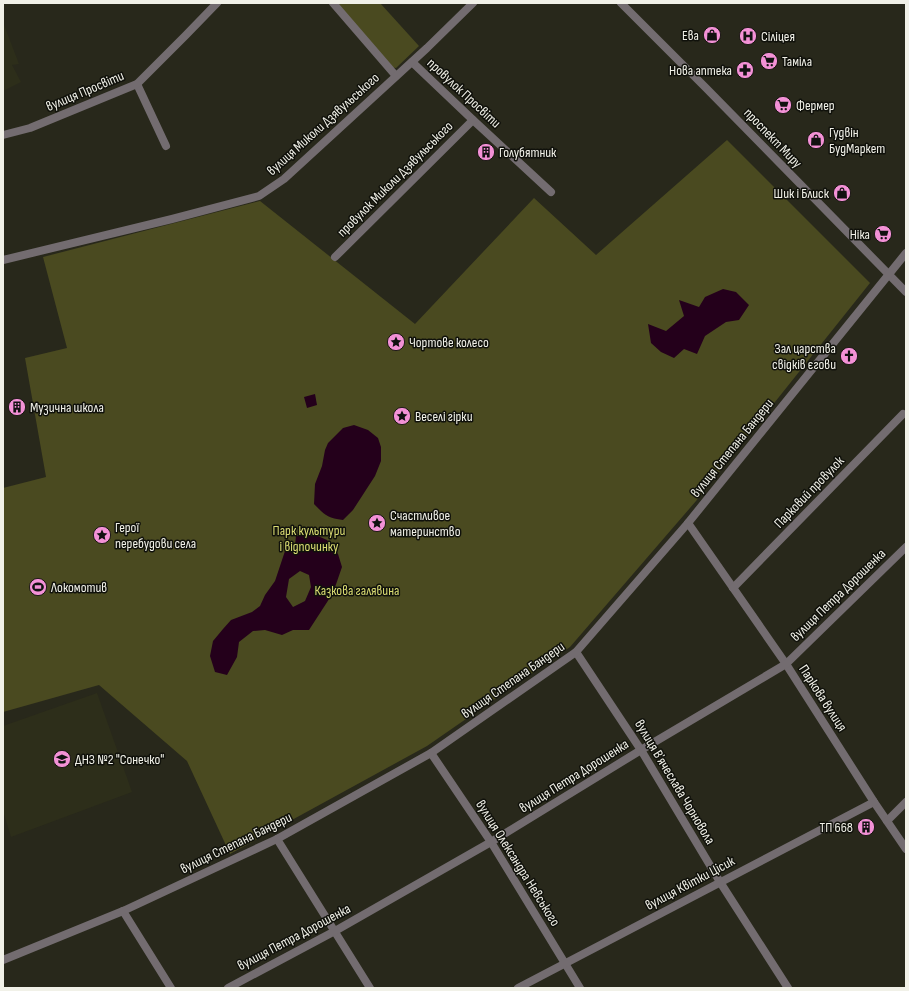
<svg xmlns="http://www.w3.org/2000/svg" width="909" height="991" viewBox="0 0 909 991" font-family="'Sofia Sans Condensed',sans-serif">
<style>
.built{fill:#2d2e1a}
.green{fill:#4a4a20}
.water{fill:#24001b;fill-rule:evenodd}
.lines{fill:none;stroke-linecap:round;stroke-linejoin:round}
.street{stroke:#736c70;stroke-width:8}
.labels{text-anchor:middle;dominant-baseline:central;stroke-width:3;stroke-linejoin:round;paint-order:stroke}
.poi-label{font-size:14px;fill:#f1f1e8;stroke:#10110b;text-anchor:start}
.street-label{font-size:14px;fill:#f1f1e8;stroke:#10110b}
.park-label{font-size:14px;fill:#dadc73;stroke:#10110b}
</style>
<rect width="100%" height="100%" fill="#28281b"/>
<g class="built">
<polygon points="3,22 19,64 12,65 21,82 3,91"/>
<polygon points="97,693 132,792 11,837 3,811 3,726"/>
</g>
<g class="green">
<polygon points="336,3 380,3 419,46 396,68 390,67"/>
<polygon points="727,140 870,283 696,501 570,647 427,746 230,854 187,761 99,685 3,712 3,488 46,477 25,358 67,348 43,257 260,201 415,324 534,198 596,255"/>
</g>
<g class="water">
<polygon points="723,289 736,292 749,305 739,320 726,322 705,336 697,354 684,349 674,358 661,352 651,343 648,324 666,331 684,316 679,300 699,307 705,297"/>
<polygon points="315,394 317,405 307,408 304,397"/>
<path d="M354 425 368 430 378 438 381 447V461L375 476 353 510 343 520C327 518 325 515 314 504L315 484 322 466 325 450 328 443 343 428Z"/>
<path d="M296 536H318L327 540 338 554 342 567 333 593 309 630H293L282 635 265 630 253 631 239 642 237 657 227 675 215 672 210 656 213 641 223 629 231 620 252 612 260 606 265 595 275 581 285 551 295 545ZM300 571 309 575 311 587 305 601 293 607 286 597 289 579Z"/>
</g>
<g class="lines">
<g class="street">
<polyline points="333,3 396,76"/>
<polyline points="621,3 706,88 906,292"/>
<polyline points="412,62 473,120 551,192"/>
<polyline points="137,84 166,146"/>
<polyline points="3,135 30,128 137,84 186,35 217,3"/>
<polyline points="335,257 473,120"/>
<polyline points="3,260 172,219 259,196 284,179 427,48 473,3"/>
<polyline points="688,523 786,664 874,802 906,849"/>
<polyline points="733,588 903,414"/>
<polyline points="576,652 641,750 720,882 788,988"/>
<polyline points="431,753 491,842 580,988"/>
<polyline points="887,821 906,802"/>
<polyline points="277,839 370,988"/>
<polyline points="123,911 171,988"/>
<polyline points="3,960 123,911 277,839 431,753 576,652 688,523 906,253"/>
<polyline points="228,988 335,931 491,842 641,750 786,664 906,547"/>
<polyline points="518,988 874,802"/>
</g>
</g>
<defs>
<symbol id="shop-disc" viewBox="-11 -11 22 22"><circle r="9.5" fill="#f391d6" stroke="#10110b"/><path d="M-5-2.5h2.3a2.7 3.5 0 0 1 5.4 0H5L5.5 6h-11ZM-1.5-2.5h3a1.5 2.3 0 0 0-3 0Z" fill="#111"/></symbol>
<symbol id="hospital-disc" viewBox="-11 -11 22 22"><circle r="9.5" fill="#f391d6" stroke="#10110b"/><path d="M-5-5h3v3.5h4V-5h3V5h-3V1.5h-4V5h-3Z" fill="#111"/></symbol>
<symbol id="supermarket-disc" viewBox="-11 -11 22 22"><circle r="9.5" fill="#f391d6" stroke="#10110b"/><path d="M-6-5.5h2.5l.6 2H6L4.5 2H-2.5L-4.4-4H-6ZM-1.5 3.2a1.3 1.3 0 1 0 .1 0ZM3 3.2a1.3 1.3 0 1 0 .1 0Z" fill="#111"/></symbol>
<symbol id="pharmacy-disc" viewBox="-11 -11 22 22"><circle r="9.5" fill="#f391d6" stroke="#10110b"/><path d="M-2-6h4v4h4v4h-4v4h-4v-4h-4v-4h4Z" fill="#111"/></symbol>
<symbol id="building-disc" viewBox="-11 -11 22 22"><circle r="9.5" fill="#f391d6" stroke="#10110b"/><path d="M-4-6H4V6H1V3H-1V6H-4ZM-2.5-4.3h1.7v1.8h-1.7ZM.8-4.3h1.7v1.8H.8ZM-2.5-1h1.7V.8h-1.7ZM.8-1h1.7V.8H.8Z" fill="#111"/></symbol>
<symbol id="sight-disc" viewBox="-11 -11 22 22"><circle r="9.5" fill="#f391d6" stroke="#10110b"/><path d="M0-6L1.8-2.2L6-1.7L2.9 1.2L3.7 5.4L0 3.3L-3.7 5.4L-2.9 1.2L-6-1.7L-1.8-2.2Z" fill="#111"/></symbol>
<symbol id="church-disc" viewBox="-11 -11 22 22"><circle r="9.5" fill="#f391d6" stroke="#10110b"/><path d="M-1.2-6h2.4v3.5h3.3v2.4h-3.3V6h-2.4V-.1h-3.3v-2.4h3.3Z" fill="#111"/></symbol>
<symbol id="stadium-disc" viewBox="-11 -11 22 22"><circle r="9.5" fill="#f391d6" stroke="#10110b"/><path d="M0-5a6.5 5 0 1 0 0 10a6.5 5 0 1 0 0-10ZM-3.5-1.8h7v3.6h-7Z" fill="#111"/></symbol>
<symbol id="school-disc" viewBox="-11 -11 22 22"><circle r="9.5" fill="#f391d6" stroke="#10110b"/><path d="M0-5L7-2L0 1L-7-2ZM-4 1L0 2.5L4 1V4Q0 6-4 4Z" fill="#111"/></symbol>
</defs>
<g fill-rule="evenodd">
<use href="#shop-disc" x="702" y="25" width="20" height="20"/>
<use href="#hospital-disc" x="738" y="26" width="20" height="20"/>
<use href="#supermarket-disc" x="759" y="51" width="20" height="20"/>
<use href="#pharmacy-disc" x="735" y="60" width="20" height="20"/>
<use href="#supermarket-disc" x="773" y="95" width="20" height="20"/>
<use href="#shop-disc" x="806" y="130" width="20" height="20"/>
<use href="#building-disc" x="476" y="142" width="20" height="20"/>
<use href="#shop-disc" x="832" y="183" width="20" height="20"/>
<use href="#supermarket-disc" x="873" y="224" width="20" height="20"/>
<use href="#sight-disc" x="386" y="332" width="20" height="20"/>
<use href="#church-disc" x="839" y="346" width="20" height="20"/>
<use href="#building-disc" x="7" y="397" width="20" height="20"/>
<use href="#sight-disc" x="392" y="406" width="20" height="20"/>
<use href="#sight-disc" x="367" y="513" width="20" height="20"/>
<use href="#sight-disc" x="92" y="525" width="20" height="20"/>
<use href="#stadium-disc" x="28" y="577" width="20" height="20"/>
<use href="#school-disc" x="52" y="749" width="20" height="20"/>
<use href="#building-disc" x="856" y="817" width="20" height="20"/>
</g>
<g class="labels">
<g class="poi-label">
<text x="699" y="35" text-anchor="end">Ева</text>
<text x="761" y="36">Сіліцея</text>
<text x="782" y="61">Таміла</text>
<text x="732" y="70" text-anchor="end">Нова аптека</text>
<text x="796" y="105">Фермер</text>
<text x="829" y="132">Гудвін<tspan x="829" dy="16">БудМаркет</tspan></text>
<text x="499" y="152">Голубятник</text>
<text x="829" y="193" text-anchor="end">Шик і Блиск</text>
<text x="870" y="234" text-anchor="end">Ніка</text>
<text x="409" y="342">Чортове колесо</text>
<text x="836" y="348" text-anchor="end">Зал царства<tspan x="836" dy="16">свідків єгови</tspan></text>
<text x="30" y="407">Музична школа</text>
<text x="415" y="416">Веселі гірки</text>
<text x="390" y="515">Счастливое<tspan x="390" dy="16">материнство</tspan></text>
<text x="115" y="527">Герої<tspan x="115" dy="16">перебудови села</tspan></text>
<text x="51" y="587">Локомотив</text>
<text x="75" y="759">ДНЗ №2 "Сонечко"</text>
<text x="853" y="827" text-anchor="end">ТП 668</text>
</g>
<g class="street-label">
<text transform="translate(85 91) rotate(-23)">вулиця Просвіти</text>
<text transform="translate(464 93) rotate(43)">провулок Просвіти</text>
<text transform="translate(323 124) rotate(-42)">вулиця Миколи Дзявульського</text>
<text transform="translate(773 138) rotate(46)">проспект Миру</text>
<text transform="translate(395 179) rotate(-45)">провулок Миколи Дзявульського</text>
<text transform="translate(732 448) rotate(-51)">вулиця Степана Бандери</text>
<text transform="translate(809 492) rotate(-46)">Парковий провулок</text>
<text transform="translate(838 595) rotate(-44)">вулиця Петра Дорошенка</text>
<text transform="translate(513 680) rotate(-35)">вулиця Степана Бандери</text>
<text transform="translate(823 698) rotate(57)">Паркова вулиця</text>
<text transform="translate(574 776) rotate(-32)">вулиця Петра Дорошенка</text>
<text transform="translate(675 782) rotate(59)">вулиця Вʼячеслава Чорновола</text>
<text transform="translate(236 843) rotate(-26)">вулиця Степана Бандери</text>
<text transform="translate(518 863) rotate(58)">вулиця Олександра Невського</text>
<text transform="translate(690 883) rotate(-28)">вулиця Квітки Цісик</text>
<text transform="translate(294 937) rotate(-28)">вулиця Петра Дорошенка</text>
</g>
<g class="park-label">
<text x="309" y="530">Парк культури<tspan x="309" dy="16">і відпочинку</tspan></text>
<text x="357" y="590">Казкова галявина</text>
</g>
</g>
<rect width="909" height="991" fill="none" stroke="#f1f1e8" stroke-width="8"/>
</svg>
